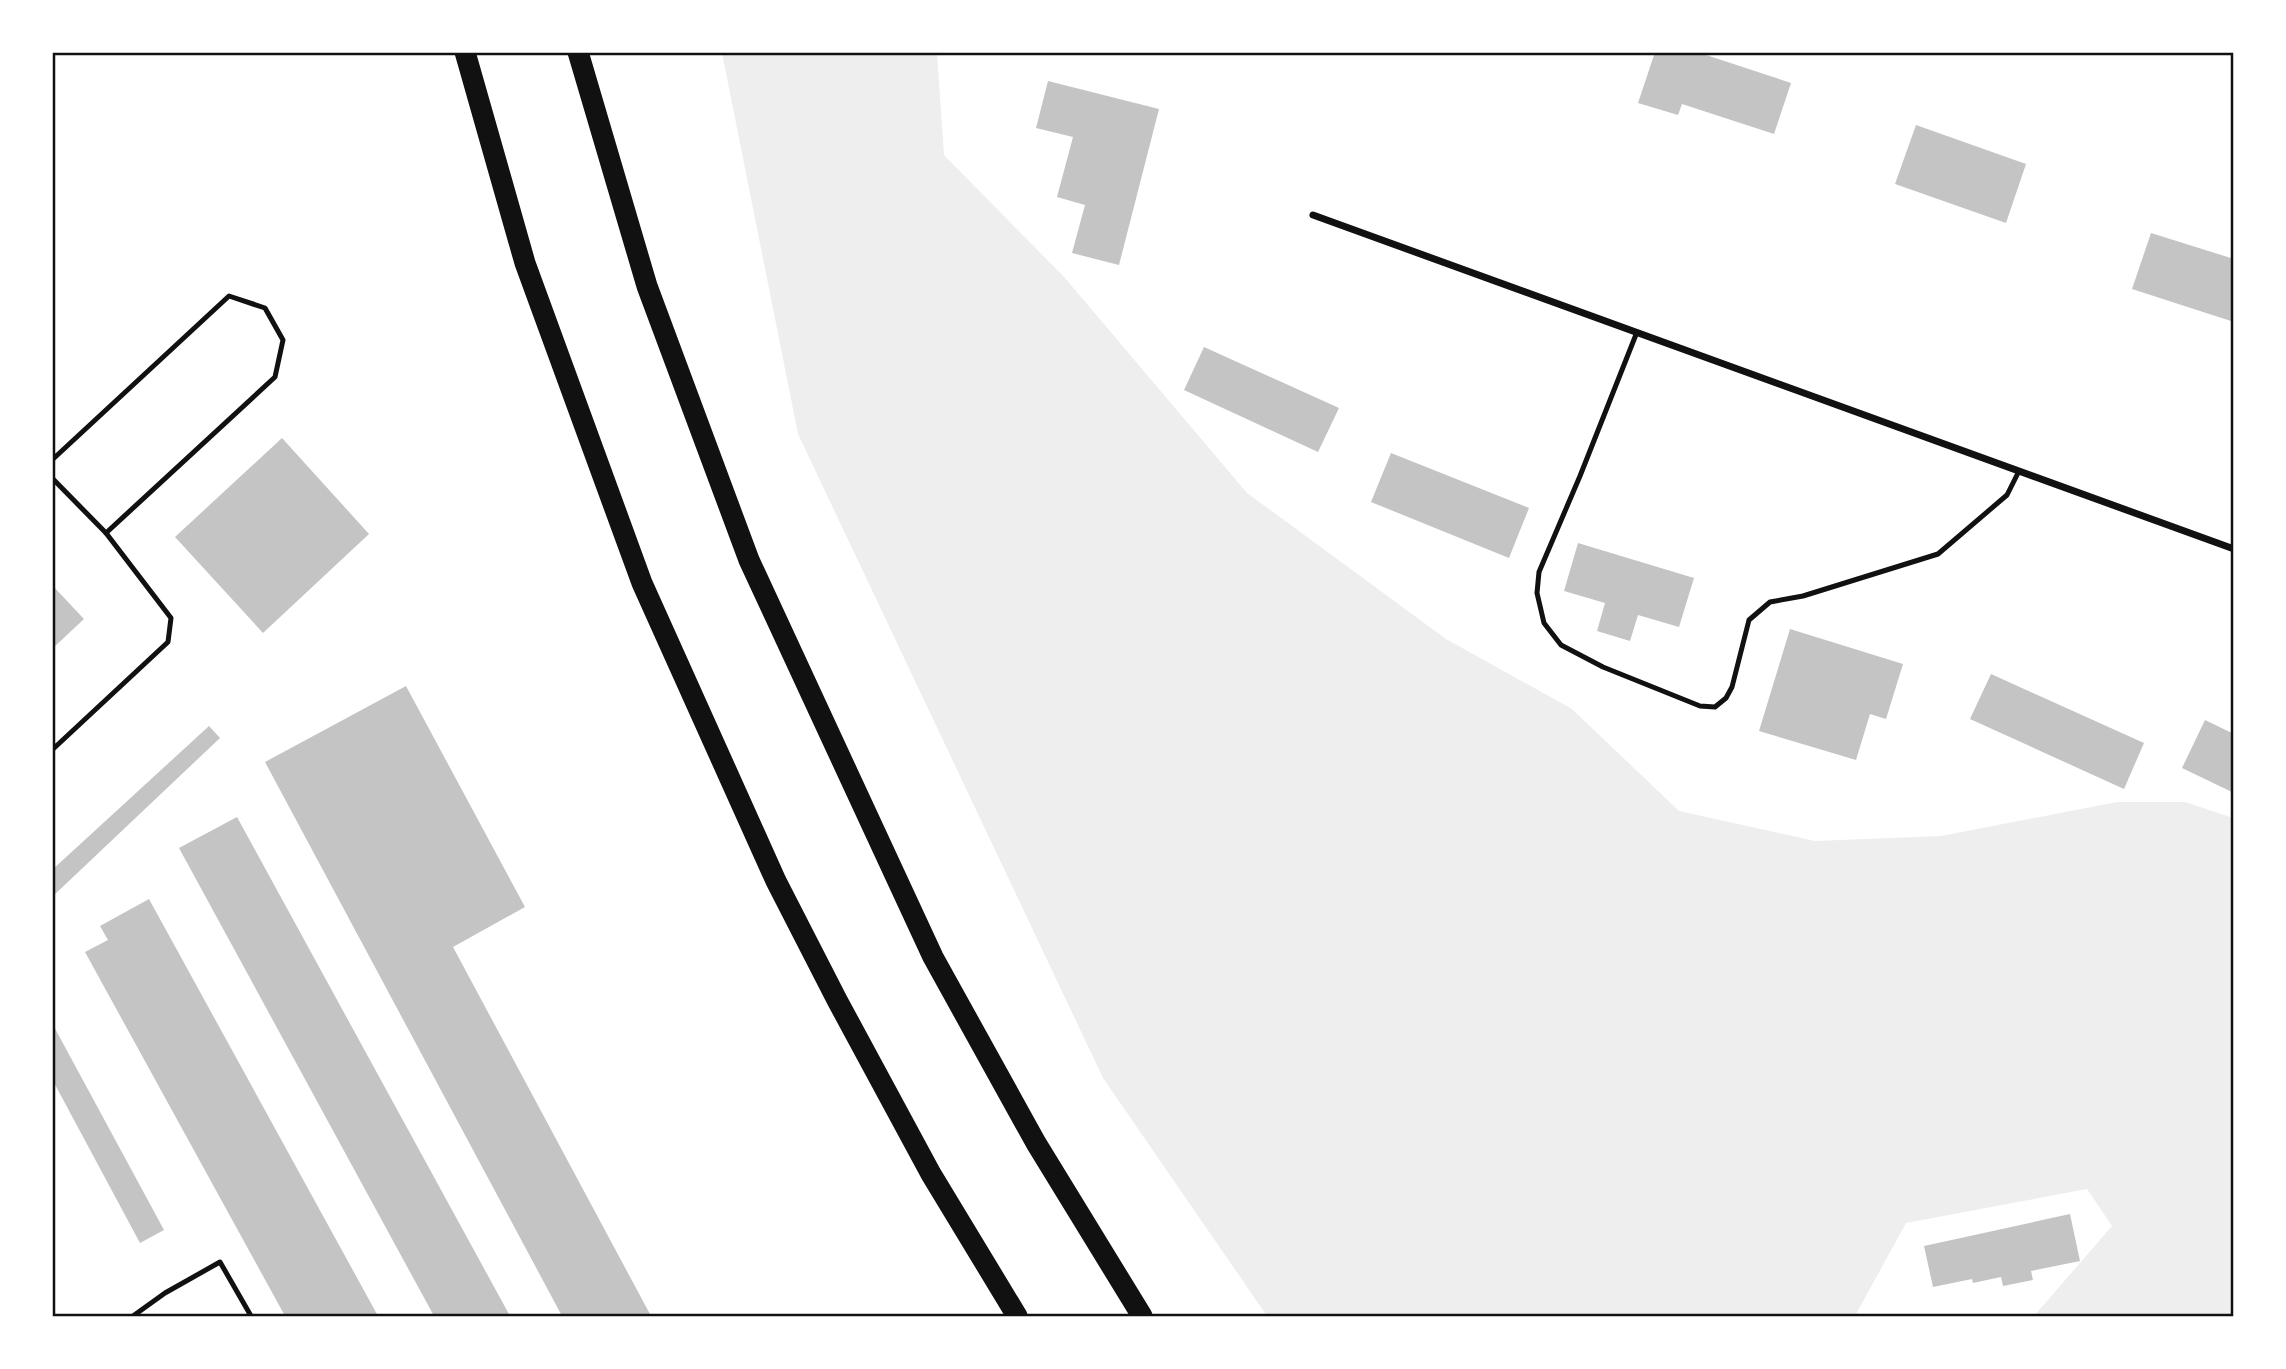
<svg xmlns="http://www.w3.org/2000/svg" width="2286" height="1369" viewBox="0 0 2286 1369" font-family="Cabin,sans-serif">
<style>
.green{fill:#eee}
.building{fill:#c4c4c4}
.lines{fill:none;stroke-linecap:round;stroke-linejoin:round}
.service{stroke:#111;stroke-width:5}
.minor{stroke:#111;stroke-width:7}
.motorway{stroke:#111;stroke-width:21}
.neatline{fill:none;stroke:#111;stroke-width:2.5}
</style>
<rect width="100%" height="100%" fill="#fff"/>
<polygon class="green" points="722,53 937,53 944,155 1065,278 1247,493 1446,639 1572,709 1679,811 1815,841 1941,836 2117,802 2185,802 2233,818 2233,1316 2034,1316 2112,1226 2087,1189 1906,1223 1855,1316 1267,1316 1103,1078 798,434"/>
<g class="building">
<polygon points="1655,52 1697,52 1791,83 1774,134 1682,104 1678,115 1638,103"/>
<polygon points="1048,81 1159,109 1119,265 1072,253 1085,205 1057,197 1073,137 1036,128"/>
<polygon points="1916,125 2026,164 2006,223 1895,184"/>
<polygon points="2151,233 2234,259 2234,322 2132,289"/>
<polygon points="1204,347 1339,408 1318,452 1184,390"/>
<polygon points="282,438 369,534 263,633 175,537"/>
<polygon points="1391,453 1529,508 1509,558 1371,502"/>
<polygon points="1578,543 1694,578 1679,627 1638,615 1630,641 1597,631 1605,603 1564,591"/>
<polygon points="52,585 84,619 52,649"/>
<polygon points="1790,629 1903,664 1886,719 1870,714 1856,760 1759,731"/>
<polygon points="1991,674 2144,743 2124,789 1970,719"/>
<polygon points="406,686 525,907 453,947 651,1316 562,1316 265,762"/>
<polygon points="2205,720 2234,734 2234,793 2182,768"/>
<polygon points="209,726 220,738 52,897 52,870"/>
<polygon points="237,817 510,1316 434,1316 179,848"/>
<polygon points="149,899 378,1316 285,1316 85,952 108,940 100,926"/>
<polygon points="52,1023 164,1230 140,1243 52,1079"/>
<polygon points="2070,1214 2080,1261 2031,1271 2033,1280 2003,1286 2001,1277 1973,1283 1972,1279 1933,1287 1924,1246"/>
</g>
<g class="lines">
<g class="service">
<polyline points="1637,332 1580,476 1539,572 1537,593 1544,623 1561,645 1603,667 1700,706 1715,707 1726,698 1732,687 1749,620 1770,602 1803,596 1938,554 2007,495 2019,471"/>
<polyline points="52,460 229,296 265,308 283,340 275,377 106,533"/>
<polyline points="52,478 106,533 171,618 168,642 52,750"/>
<polyline points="133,1316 165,1293 220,1262 251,1316"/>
</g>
<polyline class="minor" points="1313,215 2234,549"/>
<g class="motorway">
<polyline points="465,52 525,263 642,583 776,881 837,1000 931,1174 1017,1316"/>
<polyline points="578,52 647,286 749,560 933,957 1036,1143 1142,1316"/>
</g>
</g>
<rect width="2286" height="1369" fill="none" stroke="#ffffff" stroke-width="108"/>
<rect x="54" y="54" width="2178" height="1261" class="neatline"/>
</svg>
